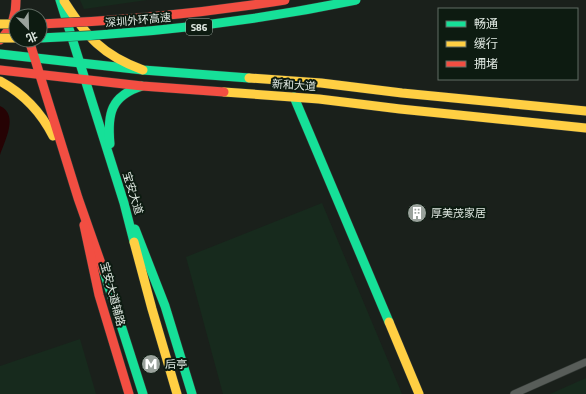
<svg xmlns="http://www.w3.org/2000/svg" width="586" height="394" viewBox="0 0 586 394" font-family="'Titillium Web','Noto Sans SC',sans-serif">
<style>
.built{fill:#172a1d}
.water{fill:#260304}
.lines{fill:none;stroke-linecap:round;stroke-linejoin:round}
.street-casing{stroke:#343a36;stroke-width:8}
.fast-casing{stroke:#343a36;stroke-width:10}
.slow-casing{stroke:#343a36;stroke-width:10}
.jam-casing{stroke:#343a36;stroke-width:10}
.street{stroke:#585d59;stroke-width:7}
.fast{stroke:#16e098;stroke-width:9}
.slow{stroke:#ffcf43;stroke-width:9}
.jam{stroke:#f24e42;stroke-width:9}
.fast-bridge-casing{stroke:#343a36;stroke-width:10;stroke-linecap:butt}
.slow-bridge-casing{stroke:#343a36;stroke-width:10;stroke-linecap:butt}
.jam-bridge-casing{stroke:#343a36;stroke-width:10;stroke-linecap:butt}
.fast-bridge{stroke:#16e098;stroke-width:9}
.slow-bridge{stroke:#ffcf43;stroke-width:9}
.jam-bridge{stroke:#f24e42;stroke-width:9}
.labels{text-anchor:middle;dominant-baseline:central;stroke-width:4;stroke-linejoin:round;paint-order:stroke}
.shield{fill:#0d1b11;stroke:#a0aaa3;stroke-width:1}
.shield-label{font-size:10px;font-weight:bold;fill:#dfe8e1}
.street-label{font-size:11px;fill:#dfe8e1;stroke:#0d1b11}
.poi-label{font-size:11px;fill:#dfe8e1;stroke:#0d1b11;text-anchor:start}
</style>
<rect width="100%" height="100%" fill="#1a201b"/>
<g class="built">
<polygon points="80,0 147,0 84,9"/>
<polygon points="322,203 402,394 223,394 186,257"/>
<polygon points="80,339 96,394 0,394 0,366"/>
<polygon points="586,378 586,394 550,394"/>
</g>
<path class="water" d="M0 106C19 115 5 140 0 155Z"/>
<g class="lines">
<defs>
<polyline id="street" points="514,394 586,362"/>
<g id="fast">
<polyline points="60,0 124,203 134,242"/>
<polyline points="0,54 143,70 249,78"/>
<polyline points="294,97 389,322"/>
<path d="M110 144C107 113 111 96 142 86"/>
<polyline points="135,229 165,306 192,394"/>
<polyline points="104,272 143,394"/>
</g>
<g id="slow">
<path d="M64 1C87 37 102 55 143 70"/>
<polyline points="249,78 321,83 402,93 586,111"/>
<path d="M0 81C24 94 41 112 53 136"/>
<polyline points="224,92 319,99 400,109 586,128"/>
<polyline points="134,242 152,309 177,394"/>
<polyline points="389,322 419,394"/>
</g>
<g id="jam">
<path d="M0 40C12 29 16 16 16 0"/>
<polyline points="29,40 78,198 104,272"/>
<polyline points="0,70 142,86 224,92"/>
<polyline points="84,225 99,295 129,394"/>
</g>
</defs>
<use href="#street" class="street-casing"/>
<use href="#fast" class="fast-casing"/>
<use href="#slow" class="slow-casing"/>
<use href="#jam" class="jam-casing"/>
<use href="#street" class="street"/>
<use href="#fast" class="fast"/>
<use href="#slow" class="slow"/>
<use href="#jam" class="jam"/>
<defs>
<path id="fast-bridge" d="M40 38C147 34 251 22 356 0"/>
<g id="slow-bridge">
<polyline points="0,24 16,24"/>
<polyline points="0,38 16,38"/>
</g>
<path id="jam-bridge" d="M40 24C122 21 204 13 285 0"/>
</defs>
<use href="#fast-bridge" class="fast-bridge-casing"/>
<use href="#slow-bridge" class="slow-bridge-casing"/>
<use href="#jam-bridge" class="jam-bridge-casing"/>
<use href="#fast-bridge" class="fast-bridge"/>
<use href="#slow-bridge" class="slow-bridge"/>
<use href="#jam-bridge" class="jam-bridge"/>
</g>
<defs>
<symbol id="building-disc" viewBox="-11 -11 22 22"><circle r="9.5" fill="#9aa29c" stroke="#0d1b11"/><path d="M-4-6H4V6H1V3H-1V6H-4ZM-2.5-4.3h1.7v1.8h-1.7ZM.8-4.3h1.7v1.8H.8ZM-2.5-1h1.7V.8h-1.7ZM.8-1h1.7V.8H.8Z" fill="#fff"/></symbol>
<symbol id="metro-disc" viewBox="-11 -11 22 22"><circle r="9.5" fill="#9aa29c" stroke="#0d1b11"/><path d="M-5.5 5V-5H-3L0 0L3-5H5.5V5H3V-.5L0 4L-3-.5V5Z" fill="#fff"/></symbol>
</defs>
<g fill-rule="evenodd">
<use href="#building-disc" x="406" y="202" width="22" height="22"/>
<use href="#metro-disc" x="140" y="353" width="22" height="22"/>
</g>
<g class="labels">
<rect class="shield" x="186" y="19" width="26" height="16" rx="3"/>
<g class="shield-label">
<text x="199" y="27">S86</text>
</g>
<g class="street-label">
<text transform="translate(138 20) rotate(-5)">深圳外环高速</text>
<text transform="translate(294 85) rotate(4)">新和大道</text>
<text transform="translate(133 193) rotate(73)">宝安大道</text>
<text transform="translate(113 294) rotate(75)">宝安大道辅路</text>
</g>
<g class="poi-label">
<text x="431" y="213">厚美茂家居</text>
<text x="165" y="364">后亭</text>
</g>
</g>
<rect x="438" y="8" width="140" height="72" fill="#0d1b11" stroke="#616d64"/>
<rect x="446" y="21" width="20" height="6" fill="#16e098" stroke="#616d64"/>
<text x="474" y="28" font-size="12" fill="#dfe8e1">畅通</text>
<rect x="446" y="41" width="20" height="6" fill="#ffcf43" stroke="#616d64"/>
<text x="474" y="48" font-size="12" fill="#dfe8e1">缓行</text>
<rect x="446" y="61" width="20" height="6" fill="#f24e42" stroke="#616d64"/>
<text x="474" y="68" font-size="12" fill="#dfe8e1">拥堵</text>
<g transform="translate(28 28) rotate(157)"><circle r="19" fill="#0d1b11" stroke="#616d64"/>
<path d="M0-3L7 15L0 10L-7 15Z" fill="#9aa29c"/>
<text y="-6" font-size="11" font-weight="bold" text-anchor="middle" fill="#dfe8e1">北</text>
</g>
</svg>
